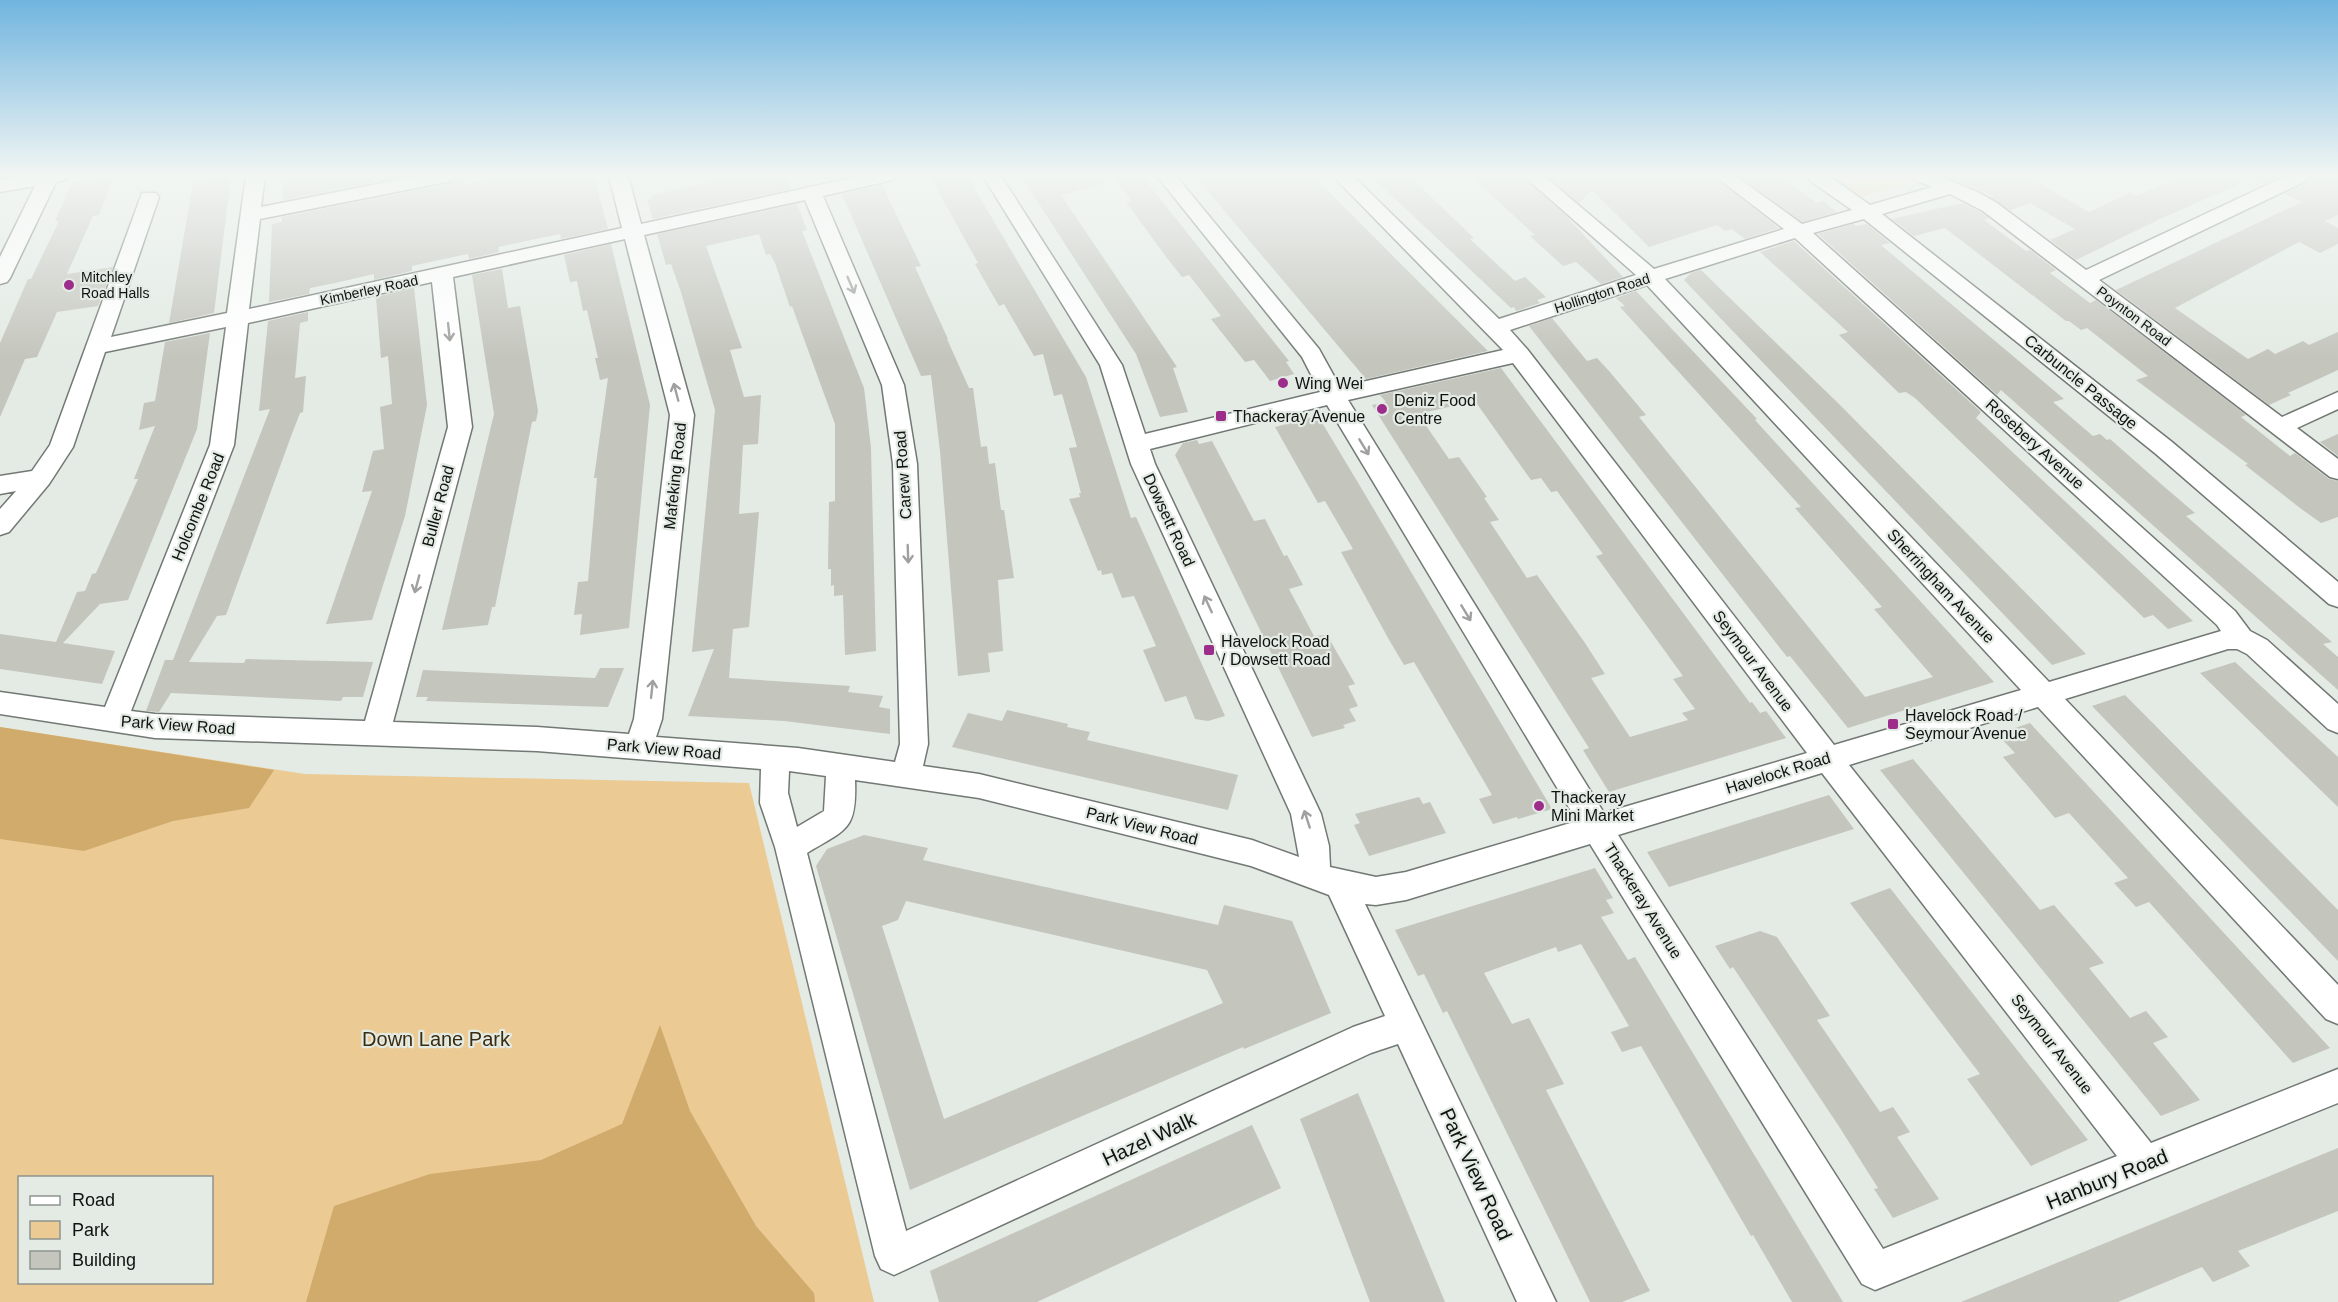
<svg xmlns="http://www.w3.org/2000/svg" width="2338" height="1302" viewBox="0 0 2338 1302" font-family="Arial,sans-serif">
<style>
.green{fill:#ebca94;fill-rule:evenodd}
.forest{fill:#d0ab6c}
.building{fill:#c4c5bd;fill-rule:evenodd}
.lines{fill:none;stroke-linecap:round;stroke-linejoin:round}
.minor-casing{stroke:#727873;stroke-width:3}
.minor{fill:#fff;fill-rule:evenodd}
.oneway{stroke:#9fa09f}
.poi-dot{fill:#9d2d8a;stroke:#e3ebe4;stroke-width:2}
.labels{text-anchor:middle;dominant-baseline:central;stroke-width:4.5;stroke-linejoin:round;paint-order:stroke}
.far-poi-label{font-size:14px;fill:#101210;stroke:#e3ebe4;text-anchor:start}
.far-street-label{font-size:14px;fill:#101210;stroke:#e3ebe4}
.street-label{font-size:16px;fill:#101210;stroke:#e3ebe4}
.poi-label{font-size:16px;fill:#101210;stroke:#e3ebe4;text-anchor:start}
.near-park-label{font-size:20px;fill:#3c2c0f;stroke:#e3ebe4}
.near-street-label{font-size:20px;fill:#101210;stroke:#e3ebe4}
</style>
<rect width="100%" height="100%" fill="#e3ebe4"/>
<g class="green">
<polygon points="1827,176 1904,176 1913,182 1859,198"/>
<path d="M0 727 305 774 749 783 874 1302H0ZM20 1178H212V1282H20Z"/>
</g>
<g class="forest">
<polygon points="0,727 274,770 249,808 173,821 84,851 0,839"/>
<polygon points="660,1025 690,1111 756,1226 814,1293 815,1302 306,1302 334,1206 430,1174 541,1160 622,1124"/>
</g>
<g class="building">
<polygon points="221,176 231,176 214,313 169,323 193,183"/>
<polygon points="311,176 408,176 283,200 283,181"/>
<polygon points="458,176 462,176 463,185 509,176 594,176 608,229 561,239 560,234 531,240 498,247 499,252 469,259 468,254 430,262 412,266 412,271 374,280 374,274 335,283 310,288 309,294 269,302 272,224 282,222 282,217 447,184 455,181"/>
<polygon points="728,176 785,176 791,189 653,219 647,200 652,199 651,196"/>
<polygon points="950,176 967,176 1086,377 1131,518 1136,517 1225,716 1208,721 1195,719 1186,696 1165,702 1143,650 1156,646 1134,596 1122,598 1112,573 1102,575 1101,570 1098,571 1069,499 1080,497 1079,493 1081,493 1069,448 1077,447 1062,394 1054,396 1043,354 1034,356 1004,304 999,306 975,264 978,263 932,180"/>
<polygon points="1021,176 1103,176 1104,184 1061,195 1177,367 1173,368 1188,412 1160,417 1136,354"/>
<polygon points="1112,176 1142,176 1289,361 1286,362 1294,374 1270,381 1254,360 1245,362 1211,319 1221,316 1189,275 1182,277 1167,258 1126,202 1132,201"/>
<polygon points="1195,176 1313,176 1488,351 1366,379"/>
<polygon points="1371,176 1409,176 1474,238 1470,239 1515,281 1525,277 1546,297 1537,300 1540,303 1516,311 1514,307 1511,308"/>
<polygon points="1470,176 1522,176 1566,216 1623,277 1601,284 1576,262 1563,266 1530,236 1535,235"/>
<polygon points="1547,176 1713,176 1779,228 1745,239 1732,229 1725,231 1717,225 1649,247 1592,190 1579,203"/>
<polygon points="1740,176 1779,176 1817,203 1823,201 1837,212 1802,222"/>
<polygon points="1947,176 2027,176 2089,212 2131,192 2137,196 2182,176 2281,176 2263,184 2251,179 2162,218 2076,260 2050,240 2075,229 2030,203 2010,210 1990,197 1994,196"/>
<polygon points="2312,176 2338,176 2338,215 2325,221 2338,228 2338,244 2320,253 2299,242 2175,308 2248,359 2268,349 2275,354 2303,341 2309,345 2338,332 2338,370 2288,393 2291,395 2269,405 2116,290 2302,202 2284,194 2309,182"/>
<polygon points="113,178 99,215 93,216 67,274 113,267 98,306 57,312 37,357 25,359 0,417 0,343 28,279 31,279 59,221 55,221 72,183"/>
<polygon points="882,185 921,266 915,267 948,339 947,339 969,388 973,388 981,447 987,446 989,464 995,463 1001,510 1004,510 1014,578 998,580 1003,651 988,653 990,672 958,676 940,451 931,375 921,376 842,194"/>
<polygon points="1962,203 1982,213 1989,218 1984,220 2026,251 2030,250 2056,270 2050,273 2090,303 2096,300 2246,415 2241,417 2290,456 2295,453 2329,479 2338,481 2338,517 2321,523 2300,508 2245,465 2248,464 2136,380 2148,376 2087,328 2081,330 2069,321 2066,321 1945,228 1914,236 1892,219"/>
<polygon points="797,204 807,230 802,231 864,388 871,448 876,651 845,655 843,595 834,596 834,585 831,586 831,569 828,569 829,502 835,501 835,424 792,306 790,307 775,263 770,254 766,255 759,234 706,246 742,348 730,350 744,397 761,395 758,444 743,445 739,514 759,512 749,627 733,629 729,678 850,686 848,692 883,696 879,707 890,709 890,734 784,721 688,716 714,649 692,652 715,410 681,292 671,264 666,265 657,234"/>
<polygon points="1853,224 1856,226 1867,224 1890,243 1881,245 2064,399 2053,402 2093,436 2100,434 2107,440 2110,439 2161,484 2195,513 2186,516 2332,642 2323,644 2338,657 2338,690 2001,390 1997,395 1818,234"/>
<polygon points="1794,241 1981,412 1976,418 2193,621 2168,629 2153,615 2144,618 1915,398 1906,392 1899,393 1839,335 1848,332 1760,252"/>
<polygon points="611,244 650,405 629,628 580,635 582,614 574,615 578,582 588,581 597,478 594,478 608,378 600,380 595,358 598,358 587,310 583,311 577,281 570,282 564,255"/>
<polygon points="502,269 508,308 520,306 538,411 536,421 532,422 495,607 492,607 488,625 442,630 494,414 472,275"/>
<polygon points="1701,270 1841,406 2086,654 2052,665 1684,280 1691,273"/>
<polygon points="414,288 427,405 405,516 372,620 326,624 372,491 362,492 373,451 384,449 380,407 392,404 388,356 381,358 376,297"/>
<polygon points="1636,291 1757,419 1755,420 1994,682 1848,728 1790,656 1787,657 1529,326 1552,318 1587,361 1597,358 1609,371 1646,415 1639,417 1865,697 1933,677 1874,609 1882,607 1795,508 1801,507 1620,307 1625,306 1616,298"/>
<polygon points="308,312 308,321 300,323 295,378 306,376 303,412 300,413 290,439 226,615 217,616 189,662 244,663 246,659 373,662 363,697 343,697 341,701 171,693 159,712 146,711 165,660 173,660 270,409 259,411 268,321"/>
<polygon points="210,333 197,429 128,600 100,604 63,643 115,651 102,684 0,669 0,634 56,642 77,592 85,591 92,574 96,573 138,479 134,479 155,426 139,430 144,403 155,401 165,342"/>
<path d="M1501 368 1750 703 1752 702 1760 713 1766 711 1786 738 1609 792 1583 750 1589 748 1372 405 1386 402 1380 395ZM1475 401 1531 480 1541 478 1551 492 1557 491 1603 554 1596 556 1683 676 1673 679 1695 709 1682 713 1688 720 1630 737 1591 678 1605 674 1585 643 1537 575 1527 578 1490 522 1499 520 1484 498 1487 497 1459 457 1449 459 1418 414Z"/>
<polygon points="1318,416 1357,481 1552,809 1518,819 1517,817 1493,824 1479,799 1492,795 1414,662 1404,665 1388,638 1341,552 1353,549 1325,501 1318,503 1275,427"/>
<polygon points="2338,434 2338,456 2320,442"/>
<polygon points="1197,440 1199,444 1212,441 1254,521 1265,519 1284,556 1287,555 1303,585 1289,589 1314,636 1327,635 1355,684 1348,686 1358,706 1349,709 1356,721 1343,725 1345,728 1312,737 1175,455 1183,443"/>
<polygon points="2235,662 2338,757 2338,807 2200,673"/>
<polygon points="600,668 624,668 608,707 426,701 428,697 416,697 423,670 595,678"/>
<polygon points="2125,695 2338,910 2338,961 2092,706"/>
<polygon points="1007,710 1068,724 1067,727 1090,732 1087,740 1238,775 1228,810 952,747 968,713 1002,721"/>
<polygon points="2030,723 2141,843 2330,1048 2293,1063 2149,902 2136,907 2114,883 2128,878 2069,813 2055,818 2003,757 2015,753 1997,734"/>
<polygon points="1913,759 2040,910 2054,905 2104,963 2089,968 2130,1018 2146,1011 2168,1037 2153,1043 2200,1100 2161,1116 1880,770"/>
<polygon points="1829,795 1854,829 1669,887 1647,852"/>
<polygon points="1419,797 1423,804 1430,802 1446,833 1369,856 1354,825 1360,823 1355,814"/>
<path d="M864 835 928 848 923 860 1218 925 1224 905 1292 921 1331 1013 1244 1049 1243 1047 910 1190 816 866 827 849ZM906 901 1207 970 1223 1003 944 1119 882 926 898 920Z"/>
<polygon points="1595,868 1613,898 1606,900 1614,913 1601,917 1628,960 1635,957 1843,1302 1792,1302 1753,1235 1751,1236 1641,1046 1622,1052 1611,1032 1629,1026 1581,944 1558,952 1556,947 1484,973 1512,1024 1529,1018 1564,1084 1546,1090 1650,1291 1622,1302 1590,1302 1447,1011 1443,1013 1424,974 1418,976 1395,930"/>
<polygon points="1890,888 2003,1032 2088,1140 2031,1166 1967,1079 1980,1074 1850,903"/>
<polygon points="1760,931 1777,937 1830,1016 1817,1020 1880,1112 1893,1107 1910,1132 1897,1137 1939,1199 1893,1218 1874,1189 1878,1188 1840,1128 1733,967 1730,969 1715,946"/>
<polygon points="1358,1093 1445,1302 1370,1302 1300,1119"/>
<polygon points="1252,1125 1281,1188 1037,1302 939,1302 930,1271"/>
<polygon points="2338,1148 2338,1211 2238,1251 2250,1266 2232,1274 2213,1282 2202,1267 2118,1302 1961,1302"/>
</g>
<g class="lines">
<defs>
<g id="minor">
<polygon points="26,176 69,176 66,180 56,182 10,278 7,282 0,284 0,257 35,186 0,192 0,180"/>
<path d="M246 176H265L261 207 418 176H456L453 180 446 182 260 219 249 309 622 228 609 176H628L641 224 861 176H895L893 180 823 196 904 385 917 464 928 744 923 766 979 774 1252 840 1299 857 1291 814 1131 464 1100 365 983 176H1001L1122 365 1145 434 1320 392 1302 357 1157 176H1176L1319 349 1340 387 1503 350 1333 176H1353L1499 319 1636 275 1524 176H1544L1654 269 1784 229 1715 176H1736L1802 224 1852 210 1809 180 1807 176H1829L1870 205 1932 187 1915 180 1913 176H1938L1978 192 1997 203 2086 270 2286 176H2310L2308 180 2099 280 2282 417 2338 392V409L2297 428 2338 459V479L2330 477 1983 211 1950 194 1882 214 2172 442 2338 582V607L2329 604 2156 454 1864 219 1813 233 2235 611 2250 631 2267 640 2338 704V733L2328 729 2247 654 2237 649H2228L2065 699 2338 985V1024L2326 1019 2038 707 1849 765 2151 1143 2338 1069V1103L1875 1290 1862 1284 1590 844 1406 900 1376 905 1365 904 1556 1302H1517L1398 1044 1371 1053 907 1269 894 1275 881 1269 875 1256 775 847 760 803 761 769 537 751 155 738 0 714V692L105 707 210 445 226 327 105 352 73 447 49 484 9 532 0 535V509L16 491 0 494V476L32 471 50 445 142 193H156L159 197 111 337 227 313ZM805 200 882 385 893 464 900 744 895 762 798 748 656 737 662 719 694 415 644 235ZM1795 238 2217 625 2221 631 2049 682 1665 279ZM625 239 670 415 634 719 629 734 537 727 393 722 472 427 453 277ZM432 282 448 427 365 721 155 714 131 711 234 445 248 323ZM1647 285 2021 690 1834 745 1527 349 1510 330ZM1513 363 1807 753 1604 813 1348 400ZM1327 405 1577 821 1406 872 1376 877 1330 867 1329 846 1321 814 1155 464 1150 449ZM789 771 826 776 824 811 797 827 788 793ZM1822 773 2117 1156 1883 1249 1618 835ZM855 780 979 798 1251 866 1329 895 1385 1016 1353 1027 906 1231 807 853C846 829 857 831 855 780Z"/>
</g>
</defs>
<use href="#minor" class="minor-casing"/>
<use href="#minor" class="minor"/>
</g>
<defs><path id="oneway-shaft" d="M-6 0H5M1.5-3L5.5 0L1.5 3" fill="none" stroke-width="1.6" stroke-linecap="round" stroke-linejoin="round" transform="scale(1.5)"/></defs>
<g class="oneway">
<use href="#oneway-shaft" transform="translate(851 285) rotate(67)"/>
<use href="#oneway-shaft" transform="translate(449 332) rotate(84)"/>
<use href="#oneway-shaft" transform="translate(676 392) rotate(-105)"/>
<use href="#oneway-shaft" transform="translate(1364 447) rotate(59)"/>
<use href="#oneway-shaft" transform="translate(908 554) rotate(88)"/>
<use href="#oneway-shaft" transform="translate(417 584) rotate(105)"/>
<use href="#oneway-shaft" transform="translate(1208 604) rotate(-115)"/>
<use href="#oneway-shaft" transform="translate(1466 613) rotate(59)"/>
<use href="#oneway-shaft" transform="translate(652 689) rotate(-84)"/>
<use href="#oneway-shaft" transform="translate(1307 819) rotate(-108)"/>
</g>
<linearGradient id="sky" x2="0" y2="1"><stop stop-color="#71b5de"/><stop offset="0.49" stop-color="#f2f6f3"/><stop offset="1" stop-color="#f2f6f3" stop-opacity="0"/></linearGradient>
<rect width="2338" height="358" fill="url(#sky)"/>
<g class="poi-dot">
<circle cx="69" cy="285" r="6"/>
<circle cx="1283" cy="383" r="6"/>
<circle cx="1382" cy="409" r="6"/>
<rect x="1215" y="410" width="12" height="12" rx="3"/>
<rect x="1203" y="644" width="12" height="12" rx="3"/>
<rect x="1887" y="718" width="12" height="12" rx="3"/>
<circle cx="1539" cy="806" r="6"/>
</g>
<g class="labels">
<g class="far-poi-label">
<text x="81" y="277">Mitchley<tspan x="81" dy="16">Road Halls</tspan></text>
</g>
<g class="far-street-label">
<text transform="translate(369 290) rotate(-12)">Kimberley Road</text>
<text transform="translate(1602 293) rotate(-18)">Hollington Road</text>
<text transform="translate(2134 316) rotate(37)">Poynton Road</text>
</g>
<g class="street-label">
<text transform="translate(2081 382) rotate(39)">Carbuncle Passage</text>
<text transform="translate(2035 444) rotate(42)">Rosebery Avenue</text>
<text transform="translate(903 475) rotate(-94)">Carew Road</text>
<text transform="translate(675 476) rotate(-84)">Mafeking Road</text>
<text transform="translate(438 506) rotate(-75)">Buller Road</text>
<text transform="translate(198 507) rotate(-68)">Holcombe Road</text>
<text transform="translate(1169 520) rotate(65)">Dowsett Road</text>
<text transform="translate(1941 586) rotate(47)">Sherringham Avenue</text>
<text transform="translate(1753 661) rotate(53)">Seymour Avenue</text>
<text transform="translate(178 725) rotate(4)">Park View Road</text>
<text transform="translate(664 749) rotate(5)">Park View Road</text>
<text transform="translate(1778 773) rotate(-17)">Havelock Road</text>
<text transform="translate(1142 826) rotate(14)">Park View Road</text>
<text transform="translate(1643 901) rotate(58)">Thackeray Avenue</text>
<text transform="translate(2052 1044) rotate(52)">Seymour Avenue</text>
</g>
<g class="poi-label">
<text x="1295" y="383">Wing Wei</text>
<text x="1394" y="400">Deniz Food<tspan x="1394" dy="18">Centre</tspan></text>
<text x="1233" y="416">Thackeray Avenue</text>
<text x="1221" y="641">Havelock Road<tspan x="1221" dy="18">/ Dowsett Road</tspan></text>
<text x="1905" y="715">Havelock Road /<tspan x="1905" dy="18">Seymour Avenue</tspan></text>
<text x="1551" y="797">Thackeray<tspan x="1551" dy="18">Mini Market</tspan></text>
</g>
<g class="near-park-label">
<text x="436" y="1039">Down Lane Park</text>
</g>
<g class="near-street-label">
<text transform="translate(1149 1139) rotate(-25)">Hazel Walk</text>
<text transform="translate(1476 1174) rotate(65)">Park View Road</text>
<text transform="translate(2107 1179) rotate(-22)">Hanbury Road</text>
</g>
</g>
<rect x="18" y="1176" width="195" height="108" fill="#e3ebe4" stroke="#8f948f" stroke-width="1.5"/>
<rect x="30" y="1196" width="30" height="9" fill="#ffffff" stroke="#8f948f" stroke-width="1.5"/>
<text x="72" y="1206" font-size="18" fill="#101210">Road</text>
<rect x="30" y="1221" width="30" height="18" fill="#ebca94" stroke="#8f948f" stroke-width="1.5"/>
<text x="72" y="1236" font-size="18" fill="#101210">Park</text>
<rect x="30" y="1251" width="30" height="18" fill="#c4c5bd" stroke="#8f948f" stroke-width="1.5"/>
<text x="72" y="1266" font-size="18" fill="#101210">Building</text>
</svg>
